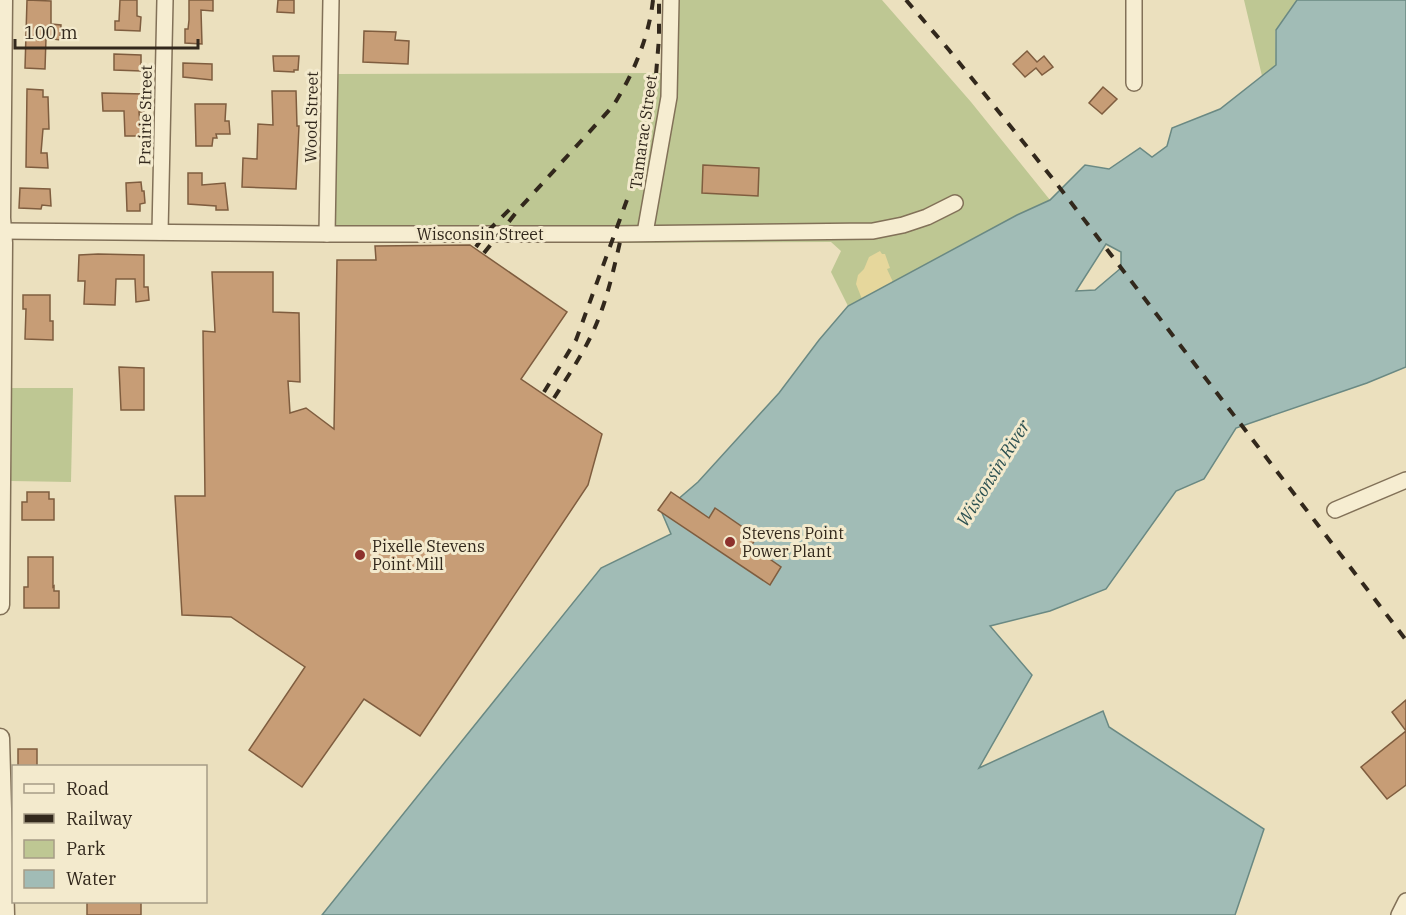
<svg xmlns="http://www.w3.org/2000/svg" width="1406" height="915" viewBox="0 0 1406 915" font-family="'IBM Plex Serif',serif">
<style>
.green{fill:#bec793}
.sand{fill:#e6d79c}
.water{fill:#a1bcb6;stroke:#6a8983;stroke-width:1.5;fill-rule:evenodd}
.building{fill:#c79d76;stroke:#7f5d3f;stroke-width:1.5}
.lines{fill:none;stroke-linecap:round;stroke-linejoin:round}
.minor-casing{stroke:#827158;stroke-width:18}
.tertiary-casing{stroke:#827158;stroke-width:21}
.minor{stroke:#f6edd1;stroke-width:15}
.tertiary{stroke:#f6edd1;stroke-width:18}
.rail{stroke:#32281c;stroke-width:4;stroke-dasharray:10 10;stroke-linecap:butt}
.poi-dot{fill:#8d312c;stroke:#f3eacd;stroke-width:2}
.labels{text-anchor:middle;dominant-baseline:central;stroke-width:6;stroke-linejoin:round;paint-order:stroke}
.street-label{font-size:16px;fill:#32281c;stroke:#f3eacd}
.poi-label{font-size:16px;fill:#32281c;stroke:#f3eacd;text-anchor:start}
.water-label{font-size:18px;font-style:italic;fill:#2c5151;stroke:#f3eacd}
</style>
<rect width="100%" height="100%" fill="#ebe0be"/>
<g class="green">
<polygon points="663,0 882,0 971,102 1050,200 1017,215 848,306 831,272 841,251 831,242 626,243 329,241 336,74 662,73 664,37"/>
<polygon points="1244,0 1297,0 1275,31 1276,65 1262,76"/>
<polygon points="12,388 73,388 71,482 11,481"/>
</g>
<polygon class="sand" points="880,251 882,254 885,254 890,268 887,269 893,282 862,299 856,284 858,275 864,269 869,257"/>
<path class="water" d="M1297 0H1406V367L1367 383 1236 428 1204 479 1176 491 1106 589 1050 611 990 626 1032 675 979 768 1103 711 1109 727 1264 829 1235 915H322L601 568 671 534 662 513 698 482 779 393 819 340 848 306 1017 215 1050 200 1085 165 1109 169 1140 148 1152 157 1167 146 1172 128 1220 109 1276 65V30ZM1106 244 1121 252V268L1095 290 1076 291Z"/>
<g class="building">
<polygon points="27,0 51,1 51,24 61,25 60,40 46,38 45,69 25,68"/>
<polygon points="120,0 137,0 137,16 141,17 140,31 115,30 115,21 119,21"/>
<polygon points="189,0 213,0 213,11 201,10 202,44 185,43 185,29 188,29 189,20"/>
<polygon points="278,0 294,0 294,13 277,12"/>
<polygon points="364,31 396,32 395,40 409,41 408,64 363,62"/>
<polygon points="1027,51 1037,62 1044,56 1053,67 1042,75 1036,68 1025,77 1013,64"/>
<polygon points="114,54 141,55 141,71 114,70"/>
<polygon points="273,56 299,56 298,70 294,70 294,72 274,71"/>
<polygon points="183,63 212,64 212,80 183,77"/>
<polygon points="1103,87 1117,99 1102,114 1089,103"/>
<polygon points="27,89 43,90 43,97 48,97 49,129 43,129 41,153 47,153 48,168 26,167"/>
<polygon points="272,91 296,91 297,126 299,126 296,189 242,187 243,158 257,159 258,124 273,125"/>
<polygon points="102,93 144,94 144,112 139,112 141,136 125,136 124,111 103,111"/>
<polygon points="195,104 226,104 225,121 229,121 230,134 216,134 217,138 213,138 212,146 196,146"/>
<polygon points="703,165 759,168 758,196 702,193"/>
<polygon points="188,173 202,173 202,185 225,183 228,210 216,210 216,206 188,204"/>
<polygon points="141,182 142,191 144,191 145,203 140,204 140,211 127,211 126,183"/>
<polygon points="20,188 50,189 51,206 42,205 41,209 19,208"/>
<polygon points="470,245 567,312 521,379 602,434 588,485 420,736 364,699 302,787 249,750 305,667 231,617 182,615 175,496 205,496 203,331 215,332 212,272 273,272 273,312 299,313 300,382 288,381 290,413 306,408 334,429 337,260 376,260 375,246"/>
<polygon points="98,254 144,255 144,287 148,287 149,300 136,302 135,279 116,279 115,305 84,304 85,281 78,281 79,255"/>
<polygon points="23,295 50,295 50,321 53,321 53,340 25,339 26,309 23,309"/>
<polygon points="119,367 144,368 144,410 121,410"/>
<polygon points="27,492 49,492 49,499 54,499 54,520 22,520 22,502 27,502"/>
<polygon points="671,492 709,518 715,508 757,537 751,546 781,567 770,585 658,510"/>
<polygon points="28,557 53,557 53,587 54,586 54,591 59,591 59,608 24,608 24,587 28,587"/>
<polygon points="1406,700 1406,731 1392,712"/>
<polygon points="1406,731 1406,785 1387,799 1361,767"/>
<rect x="18" y="749" width="19" height="17"/>
<rect x="87" y="902" width="54" height="13"/>
</g>
<g class="lines">
<defs>
<g id="minor">
<polyline points="1134,0 1134,83"/>
<polyline points="2,231 327,234 615,234 873,231 903,225 927,217 955,203"/>
<polyline points="160,232 165,0"/>
<polyline points="645,233 669,97 671,0"/>
<polyline points="327,234 331,0"/>
<polyline points="1335,510 1406,480"/>
<polyline points="1399,915 1406,901"/>
</g>
<g id="tertiary">
<polyline points="0,605 3,243 1,218 3,0"/>
<polyline points="0,738 5,915"/>
</g>
</defs>
<use href="#minor" class="minor-casing"/>
<use href="#tertiary" class="tertiary-casing"/>
<use href="#minor" class="minor"/>
<use href="#tertiary" class="tertiary"/>
<g class="rail">
<polyline points="906,0 949,50 1053,179 1406,640"/>
<polyline points="476,247 485,234 514,205"/>
<path d="M484 253 519 209 613 106C633 75 649 37 653 0"/>
<polyline points="544,392 576,340 636,175 655,87 659,38 659,0"/>
<path d="M554 398C570 373 587 348 598 320 608 295 614 268 620 242"/>
</g>
</g>
<g class="poi-dot">
<circle cx="730" cy="542" r="6"/>
<circle cx="360" cy="555" r="6"/>
</g>
<g class="labels">
<g class="street-label">
<text transform="translate(145 115) rotate(-89)">Prairie Street</text>
<text transform="translate(311 117) rotate(-89)">Wood Street</text>
<text transform="translate(643 132) rotate(-82)">Tamarac Street</text>
<text x="480" y="234">Wisconsin Street</text>
</g>
<g class="poi-label">
<text x="742" y="533">Stevens Point<tspan x="742" dy="18">Power Plant</tspan></text>
<text x="372" y="546">Pixelle Stevens<tspan x="372" dy="18">Point Mill</tspan></text>
</g>
<g class="water-label">
<text transform="translate(993 473) rotate(-58)">Wisconsin River</text>
</g>
</g>
<rect x="12" y="765" width="195" height="138" fill="#f3eacd" stroke="#a69c86" stroke-width="1.5"/>
<rect x="24" y="784" width="30" height="9" fill="#f6edd1" stroke="#a69c86" stroke-width="1.5"/>
<text x="66" y="795" font-size="18" fill="#32281c">Road</text>
<rect x="24" y="814" width="30" height="9" fill="#32281c" stroke="#a69c86" stroke-width="1.5"/>
<text x="66" y="825" font-size="18" fill="#32281c">Railway</text>
<rect x="24" y="840" width="30" height="18" fill="#bec793" stroke="#a69c86" stroke-width="1.5"/>
<text x="66" y="855" font-size="18" fill="#32281c">Park</text>
<rect x="24" y="870" width="30" height="18" fill="#a1bcb6" stroke="#a69c86" stroke-width="1.5"/>
<text x="66" y="885" font-size="18" fill="#32281c">Water</text>
<path d="M15 39v9h183v-9" fill="none" stroke="#32281c" stroke-width="3"/>
<text x="24" y="39" font-size="18" fill="#32281c" stroke="#f3eacd" stroke-width="4.5" paint-order="stroke">100 m</text>
</svg>
